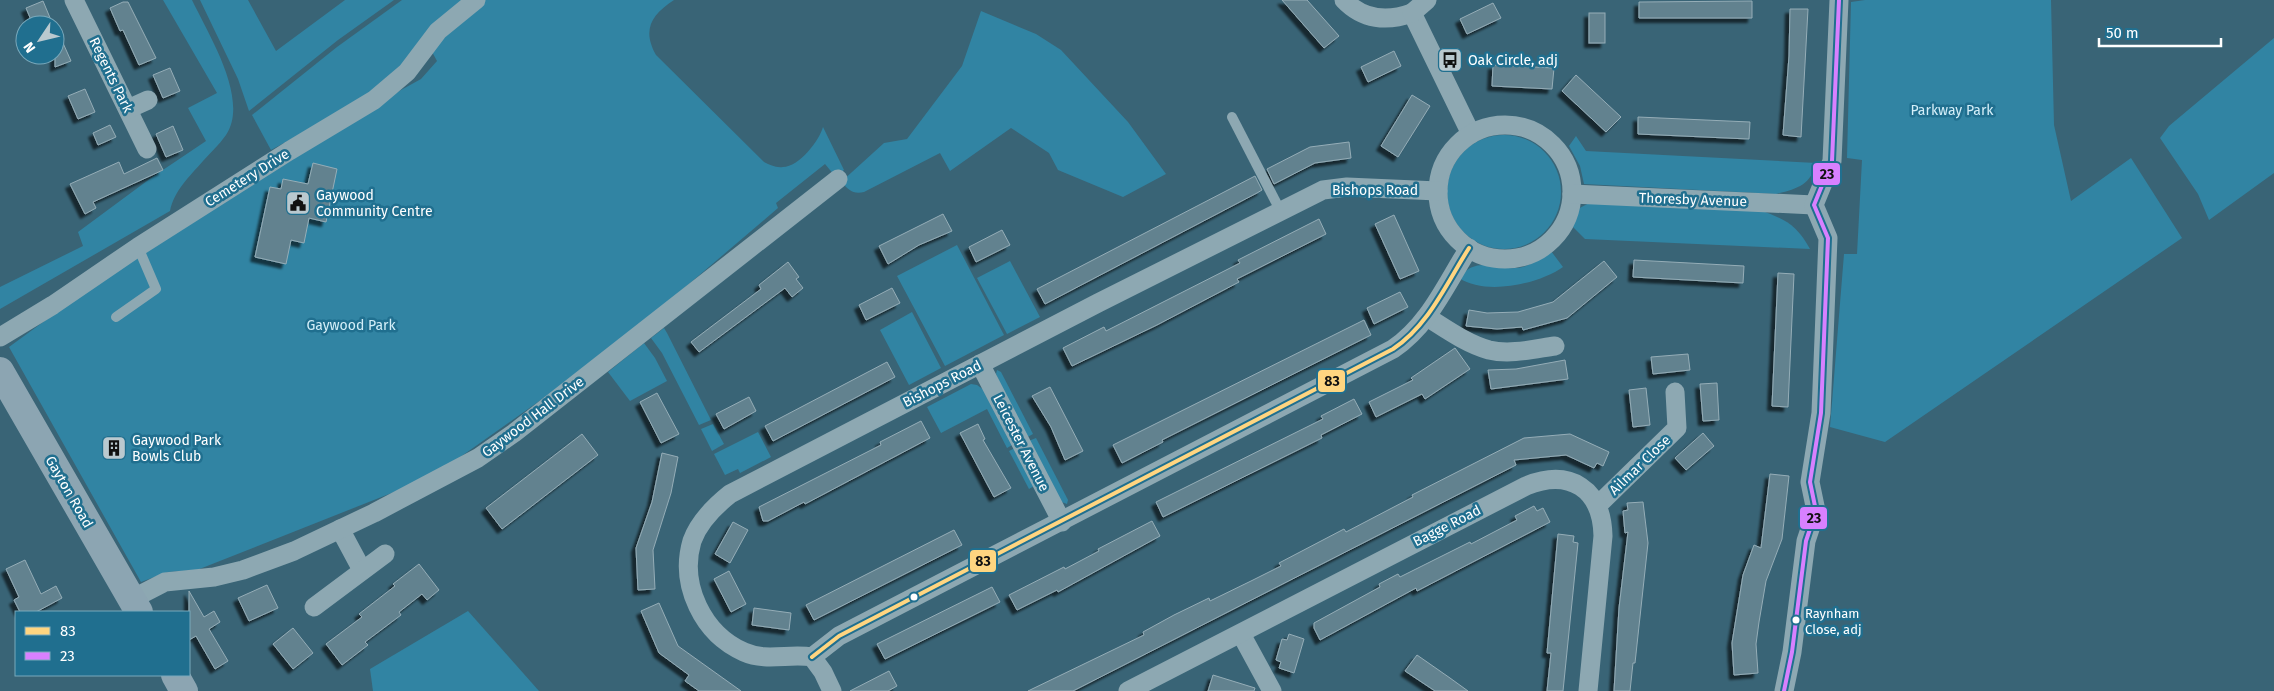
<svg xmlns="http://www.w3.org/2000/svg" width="2274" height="691" viewBox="0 0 2274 691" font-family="'Fira Sans',sans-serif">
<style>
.green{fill:#3184a3}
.building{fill:#62828f;stroke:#95adb7;filter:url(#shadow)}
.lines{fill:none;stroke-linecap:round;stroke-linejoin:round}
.lane{stroke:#8da8b2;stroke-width:10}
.street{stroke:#8da8b2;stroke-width:19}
.primary{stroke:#8ca5b2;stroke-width:28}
.bus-1-casing{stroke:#206f8f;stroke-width:8}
.bus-2-casing{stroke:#206f8f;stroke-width:8}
.bus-1{stroke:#ffd580;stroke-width:4}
.bus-2{stroke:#d880ff;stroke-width:4}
.bus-dot{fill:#fff;stroke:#206f8f;stroke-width:2}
.labels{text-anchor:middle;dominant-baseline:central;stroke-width:5;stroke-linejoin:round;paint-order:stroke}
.bus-label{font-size:13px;fill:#fff;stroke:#206f8f;text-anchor:start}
.poi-label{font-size:14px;fill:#fff;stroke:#206f8f;text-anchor:start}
.street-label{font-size:14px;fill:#fff;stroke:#206f8f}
.park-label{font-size:14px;fill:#d4eff9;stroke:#206f8f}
.line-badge{stroke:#206f8f;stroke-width:2}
.pale-badge-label{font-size:14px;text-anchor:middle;font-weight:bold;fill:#111}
</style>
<defs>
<filter id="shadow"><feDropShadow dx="-4.5" dy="4.5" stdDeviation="1" flood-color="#0009"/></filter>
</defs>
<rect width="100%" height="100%" fill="#396476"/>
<g class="green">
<path d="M163 0H192C208 34 250 99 226 135 219 145 210 153 203 161 189 177 174 191 170 211L0 309V287L83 246 78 232 151 178 206 141 188 108 217 93Z"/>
<polygon points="200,0 248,0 276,51 345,0 394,0 338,40 249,111 238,79"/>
<polygon points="402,0 465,0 405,66 371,96 271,150 252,115 337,47"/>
<path d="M484 0H674C651 15 642 30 656 55L764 162C770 165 776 168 783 167 799 167 819 141 823 127L844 170 835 176 825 164 776 203 778 208 614 348 432 477 197 570 168 572 141 582 9 347 132 257 372 106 421 79 437 61 431 50Z"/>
<polygon points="1865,0 2051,0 2054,125 2071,201 2131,158 2182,238 1885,442 1830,427 1844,254 1857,254 1862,160 1847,158 1851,2"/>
<path d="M981 11 1036 34 1061 50 1128 122 1166 174 1123 197 1058 170 1049 153 1011 128 950 171 940 153 864 192C853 195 848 189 841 182L884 143 907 139 962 66Z"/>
<polygon points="2274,38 2274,173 2209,220 2198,194 2160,138 2169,126"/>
<circle cx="1504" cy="192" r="57"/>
<path d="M1576 136 1586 151 1816 163C1811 185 1797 189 1776 194L1584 184 1580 166 1569 146Z"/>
<path d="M1591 202 1759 210C1785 219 1796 224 1810 249L1585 239 1568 222 1574 211Z"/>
<polygon points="957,245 1004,335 945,366 897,276"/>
<path d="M1551 251 1563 267C1539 284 1486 296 1459 278 1479 253 1498 273 1523 267 1533 264 1543 257 1551 251Z"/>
<polygon points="1010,261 1040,317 1007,334 977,278"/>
<polygon points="912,312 941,368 909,385 880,330"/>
<polygon points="664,328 667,333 711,420 699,425 662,353 651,338"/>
<polygon points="644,343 655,358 667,381 630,401 608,372"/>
<polygon points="997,370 1001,372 1033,434 1024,439 996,374"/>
<polygon points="971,384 977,385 984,390 1017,442 1007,448 987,409 941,433 927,407"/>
<polygon points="713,424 724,444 712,451 701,429"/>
<polygon points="758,432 771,457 740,473 738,469 725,475 714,454"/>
<polygon points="1036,438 1068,500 1067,504 1059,501 1026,442"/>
<polygon points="1019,446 1039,483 1029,489 1009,451"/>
<polygon points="468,611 539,691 373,691 370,669"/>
</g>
<g class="building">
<polygon points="1282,0 1307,0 1339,36 1324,48"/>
<polygon points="43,1 53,25 33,25 31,20 26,8"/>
<polygon points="1752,1 1752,18 1639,18 1639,2"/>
<polygon points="123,2 128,2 156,58 139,65 123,30 120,31 110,8"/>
<polygon points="1493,3 1501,18 1467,34 1460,19"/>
<polygon points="1790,9 1808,9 1801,137 1783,135 1789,56"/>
<rect x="1589" y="13" width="16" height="30"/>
<polygon points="55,25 71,61 55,67"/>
<polygon points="1394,51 1401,66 1368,82 1361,67"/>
<polygon points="1493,65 1554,68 1552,89 1492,86"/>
<polygon points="170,68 180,91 163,98 153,75"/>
<polygon points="1576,75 1621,117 1606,132 1562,91"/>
<polygon points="85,89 95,112 78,119 68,96"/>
<polygon points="1412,95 1430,106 1398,157 1381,146"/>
<polygon points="1638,117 1750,122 1749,139 1638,134"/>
<polygon points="110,125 116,137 98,145 93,133"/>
<polygon points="173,126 183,150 166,157 156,134"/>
<polygon points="1349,142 1351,158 1315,163 1274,184 1267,169 1310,147"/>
<polygon points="157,158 163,170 93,202 96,208 85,214 70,184 119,162 124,174"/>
<polygon points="313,163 337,169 326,222 309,218 304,243 291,240 286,264 255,257 270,187 281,189 283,179 308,184"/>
<polygon points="1255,176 1262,190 1257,193 1045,304 1037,289"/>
<polygon points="943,214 952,231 919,245 888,264 879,246"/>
<polygon points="1394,215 1419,271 1400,279 1375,224"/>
<polygon points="1319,219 1326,234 1237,279 1239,282 1157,325 1072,366 1063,348 1104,327 1106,331 1240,263 1238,260"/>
<polygon points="1002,230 1010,245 976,262 969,247"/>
<polygon points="1634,260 1744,266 1743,283 1633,277"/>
<polygon points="1604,261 1617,277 1567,318 1523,330 1522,327 1497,329 1466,326 1469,310 1487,313 1518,312 1553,302"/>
<polygon points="788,262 799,277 796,279 803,288 792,297 785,288 699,352 691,342 761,289 759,285"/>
<polygon points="1778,273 1794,274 1788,407 1772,406"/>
<polygon points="892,288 900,303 866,320 859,305"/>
<polygon points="1400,292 1408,307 1374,324 1367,308"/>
<polygon points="1364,320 1371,335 1162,440 1163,442 1122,463 1113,445"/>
<polygon points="1455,348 1470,369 1425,399 1422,394 1376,417 1369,402 1413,380 1411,378"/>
<polygon points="1688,354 1690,370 1653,374 1651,357"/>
<polygon points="1565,360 1568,379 1491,389 1488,370 1516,369"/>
<polygon points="887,362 895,377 773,441 765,426"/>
<polygon points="1717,383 1719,420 1703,421 1700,384"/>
<polygon points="1050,387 1083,451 1065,460 1051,427 1032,396"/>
<polygon points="1646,388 1650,425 1633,427 1629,390"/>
<polygon points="657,393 679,434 661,443 640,402"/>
<polygon points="749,397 756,411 724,429 716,414"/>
<polygon points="1354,399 1362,414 1321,435 1322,438 1163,517 1156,502 1323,419 1321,416"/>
<polygon points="921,421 930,438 805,504 804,502 768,521 763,521 759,507 881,445 880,442"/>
<polygon points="978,424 985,439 983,440 1011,488 994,497 960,433"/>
<polygon points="1703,433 1714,446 1686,470 1675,458"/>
<polygon points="582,434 598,455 502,529 486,508"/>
<polygon points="1570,434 1609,452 1603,466 1597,463 1594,468 1566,455 1514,460 1516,465 1073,691 1028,691 1144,635 1143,632 1174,615 1209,598 1210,601 1251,581 1281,566 1279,563 1344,529 1346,532 1413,497 1412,495 1524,438"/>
<polygon points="662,453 678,457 671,493 653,550 655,589 638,590 636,548 652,502"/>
<polygon points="1770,474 1789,476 1782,539 1766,581 1759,622 1756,644 1758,673 1734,675 1732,643 1743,575 1754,545 1761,548"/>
<polygon points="1643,502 1648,543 1635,663 1633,663 1630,691 1614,691 1619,608 1628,532 1625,533 1623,511 1628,510 1627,503"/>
<polygon points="1534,506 1537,511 1543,508 1550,522 1417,591 1416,588 1320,640 1314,628 1314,623 1380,587 1379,584 1398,574 1400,577 1470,542 1471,544 1517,520 1515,516"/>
<polygon points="1152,521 1160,536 1058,592 1057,590 1017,610 1009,595 1064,567 1065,569 1099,551 1098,549"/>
<polygon points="733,522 748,530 730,563 715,554"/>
<polygon points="954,530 962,545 814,620 806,605"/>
<polygon points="1558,534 1574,536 1573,542 1578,543 1563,691 1547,691 1551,653 1547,653"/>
<polygon points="25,560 41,594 56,586 62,598 36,612 20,612 14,600 19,597 6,569"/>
<polygon points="419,564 439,590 427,600 422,594 399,612 401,615 365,642 368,645 342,665 326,644 362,617 359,614 395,586 393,584"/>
<polygon points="729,571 746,604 731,612 714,579"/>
<polygon points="267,585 278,608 249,621 238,598"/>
<polygon points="992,587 1000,602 885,659 877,644"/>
<polygon points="189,591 204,617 214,611 220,622 209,629 228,661 215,669 196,636 189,640"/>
<polygon points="659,603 678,646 741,691 699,691 685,681 689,675 659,653 641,611"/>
<polygon points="754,608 791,613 789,630 752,625"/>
<polygon points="293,628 313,653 293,669 273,644"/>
<polygon points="1289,634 1304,639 1294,673 1279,668 1281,662 1276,660 1282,639 1287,640"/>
<polygon points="1417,655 1450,678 1468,691 1435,691 1405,671"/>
<polygon points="889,671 897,686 888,691 850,691"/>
<polygon points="1213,675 1255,688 1254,691 1208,691"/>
</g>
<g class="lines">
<g class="lane">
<polyline points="1232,117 1280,210"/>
<polyline points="116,317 156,289 138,247"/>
</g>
<g class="street">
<polyline points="74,0 147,149"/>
<path d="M1344 0C1363 20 1387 22 1412 13L1471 134"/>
<polyline points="1412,13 1427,0"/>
<polyline points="128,109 148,100"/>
<circle cx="1505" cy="192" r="67"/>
<polyline points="1572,194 1814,205"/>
<path d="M1427 317C1446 329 1467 344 1489 350 1510 355 1534 349 1555 346"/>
<polyline points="0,337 53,305 138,247 289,151 374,100 407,72 438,31 476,0"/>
<polyline points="980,364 1062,522"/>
<polyline points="1598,505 1677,428 1675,392"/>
<polyline points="340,529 362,570"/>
<polyline points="132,599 165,582 214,577 243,570 294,551 374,513 478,458 514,433 838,179"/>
<polyline points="314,607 385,554"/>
<polyline points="1241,634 1272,691"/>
<path d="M812 657 839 636 1393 349C1429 325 1446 284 1469 248"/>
<path d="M832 691 823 672 812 657C790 653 766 662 744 652 703 634 679 585 692 541 699 521 715 506 730 494L1098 303 1323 190 1347 187 1438 191"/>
<path d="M1128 691 1526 486C1570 468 1602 489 1603 536L1588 691"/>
<polyline points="1784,691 1792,652 1806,541 1816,511 1810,482 1821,413 1828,238 1814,205 1832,161 1839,0"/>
</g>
<g class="primary">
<polyline points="0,371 139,612"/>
<polyline points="175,675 184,691"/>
</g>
<defs>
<path id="bus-1" d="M812 657 839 636 1393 349C1429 325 1446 284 1469 248"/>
<polyline id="bus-2" points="1784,691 1792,652 1806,541 1816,511 1810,482 1821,413 1828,238 1814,205 1832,161 1839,0"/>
</defs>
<use href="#bus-1" class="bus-1-casing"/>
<use href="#bus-2" class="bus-2-casing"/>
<use href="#bus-1" class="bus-1"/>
<use href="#bus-2" class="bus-2"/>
</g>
<defs>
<symbol id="bus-square" viewBox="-11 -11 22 22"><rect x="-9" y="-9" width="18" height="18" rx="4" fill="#bac9cf" stroke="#206f8f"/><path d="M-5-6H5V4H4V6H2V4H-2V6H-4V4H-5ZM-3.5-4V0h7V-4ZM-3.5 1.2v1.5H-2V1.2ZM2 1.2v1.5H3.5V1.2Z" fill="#111"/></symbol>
<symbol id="civic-square" viewBox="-11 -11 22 22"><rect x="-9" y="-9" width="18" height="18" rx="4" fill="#bac9cf" stroke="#206f8f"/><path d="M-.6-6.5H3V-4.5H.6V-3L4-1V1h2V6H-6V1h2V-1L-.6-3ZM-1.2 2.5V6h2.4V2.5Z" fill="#111"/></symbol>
<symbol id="building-square" viewBox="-11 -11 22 22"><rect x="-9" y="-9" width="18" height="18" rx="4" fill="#bac9cf" stroke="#206f8f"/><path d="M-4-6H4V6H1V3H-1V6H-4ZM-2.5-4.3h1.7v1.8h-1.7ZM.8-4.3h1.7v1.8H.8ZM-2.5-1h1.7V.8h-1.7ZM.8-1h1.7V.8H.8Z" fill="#111"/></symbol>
</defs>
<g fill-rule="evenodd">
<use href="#bus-square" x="1436" y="46" width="28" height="28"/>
<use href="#civic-square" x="284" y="189" width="28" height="28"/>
<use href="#building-square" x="100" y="434" width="28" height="28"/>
</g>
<g class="bus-dot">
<circle cx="914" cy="597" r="4.5"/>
<circle cx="1796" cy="620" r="4.5"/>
</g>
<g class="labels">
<g class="bus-label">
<text x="1805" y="613">Raynham<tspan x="1805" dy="16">Close, adj</tspan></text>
</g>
<g class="poi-label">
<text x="1468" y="60">Oak Circle, adj</text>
<text x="316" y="195">Gaywood<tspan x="316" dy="16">Community Centre</tspan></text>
<text x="132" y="440">Gaywood Park<tspan x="132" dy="16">Bowls Club</tspan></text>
</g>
<g class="street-label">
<text transform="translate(111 75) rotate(64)">Regents Park</text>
<text transform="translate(247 178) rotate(-32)">Cemetery Drive</text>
<text x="1375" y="190">Bishops Road</text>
<text transform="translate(1693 200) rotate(2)">Thoresby Avenue</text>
<text transform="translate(942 384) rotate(-27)">Bishops Road</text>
<text transform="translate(533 417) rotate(-37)">Gaywood Hall Drive</text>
<text transform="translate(1021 443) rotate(63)">Leicester Avenue</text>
<text transform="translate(1640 465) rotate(-44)">Ailmar Close</text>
<text transform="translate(69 492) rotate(60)">Gayton Road</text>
<text transform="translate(1447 526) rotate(-27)">Bagge Road</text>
</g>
<g class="park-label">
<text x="1952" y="110">Parkway Park</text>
<text x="351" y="325">Gaywood Park</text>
</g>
</g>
<g class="line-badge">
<rect x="1812" y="162" width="29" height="24" rx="5" fill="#d880ff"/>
<rect x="1317" y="369" width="29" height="24" rx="5" fill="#ffd580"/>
<rect x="1799" y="506" width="29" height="24" rx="5" fill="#d880ff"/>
<rect x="969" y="549" width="28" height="24" rx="5" fill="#ffd580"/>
</g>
<g class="pale-badge-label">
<text x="1827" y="179">23</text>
<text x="1332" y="386">83</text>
<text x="1814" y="523">23</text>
<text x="983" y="566">83</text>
</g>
<rect x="15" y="611" width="175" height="65" fill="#206f8f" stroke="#79a9bc"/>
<rect x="25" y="627" width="25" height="8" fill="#ffd580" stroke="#79a9bc"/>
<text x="60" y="636" font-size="15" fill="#ffffff">83</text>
<rect x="25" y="652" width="25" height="8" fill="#d880ff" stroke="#79a9bc"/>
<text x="60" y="661" font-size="15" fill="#ffffff">23</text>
<g transform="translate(40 40) rotate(235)"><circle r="24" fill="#206f8f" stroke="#79a9bc"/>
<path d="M0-4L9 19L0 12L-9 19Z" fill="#bac9cf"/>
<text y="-8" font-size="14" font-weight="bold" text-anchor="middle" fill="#ffffff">N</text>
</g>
<path d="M2099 38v8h122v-8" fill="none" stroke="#ffffff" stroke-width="2.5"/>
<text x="2106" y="38" font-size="15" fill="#ffffff" stroke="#206f8f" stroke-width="4" paint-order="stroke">50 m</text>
</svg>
